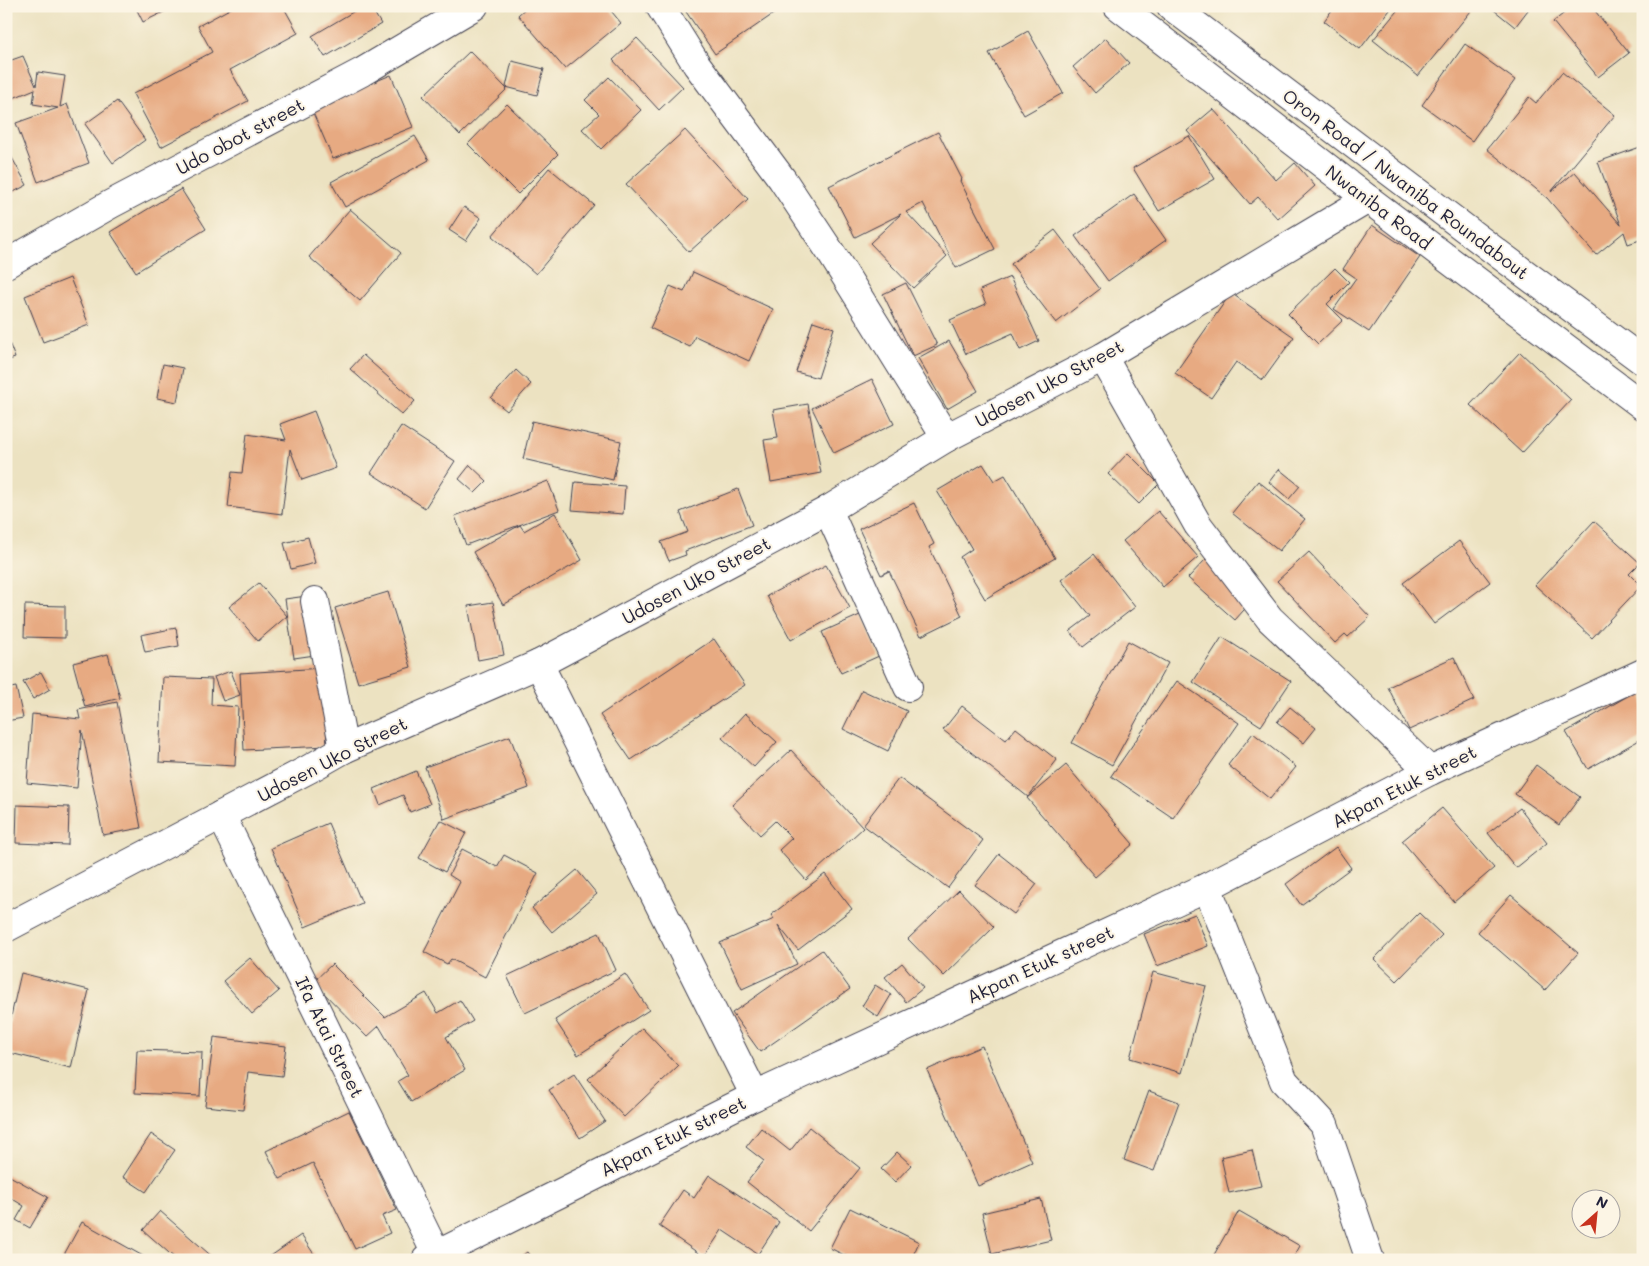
<svg xmlns="http://www.w3.org/2000/svg" width="1649" height="1266" viewBox="0 0 1649 1266" font-family="Mali,sans-serif">
<style>
.building{fill:#e7aa82}
.lines{fill:none;stroke-linecap:round;stroke-linejoin:round}
.minor-casing{stroke:#403f4f;stroke-width:30}
.secondary-casing{stroke:#403f4f;stroke-width:30}
.minor{stroke:#fff;stroke-width:28}
.secondary{stroke:#fff;stroke-width:28}
.labels{text-anchor:middle;dominant-baseline:central;stroke-width:4;stroke-linejoin:round;paint-order:stroke}
.street-label{font-size:18px;fill:#22223b;stroke:#fcf5e5}
</style>
<rect width="100%" height="100%" fill="#fcf5e5"/>
<filter id="ink" filterUnits="userSpaceOnUse"><feTurbulence type="fractalNoise" baseFrequency=".02" numOctaves="2"/><feDisplacementMap in="SourceGraphic" scale="10" xChannelSelector="R" yChannelSelector="G"/><feConvolveMatrix kernelMatrix="1 2 1 2 8 2 1 2 1" color-interpolation-filters="sRGB"/></filter>
<filter id="wash" filterUnits="userSpaceOnUse"><feTurbulence type="fractalNoise" baseFrequency=".0096" numOctaves="4" result="noise"/><feDisplacementMap in="SourceGraphic" scale="20" xChannelSelector="R" yChannelSelector="G"/><feGaussianBlur stdDeviation="1.12" result="paint"/><feColorMatrix in="noise" values="0 0 0 0 0 0 0 0 0 0 0 0 0 0 0 0 0 1.4 0 .05"/><feComposite in="paint" operator="in"/></filter>
<g filter="url(#wash)">
<rect width="100%" height="100%" fill="#ece2c1"/>
<g id="blocks">
<g class="building">
<polygon points="135,6 176,6 143,22"/>
<polygon points="235,6 283,6 298,33 230,70 248,101 161,147 133,94 212,52 198,26"/>
<polygon points="363,6 370,6 381,24 325,57 312,36"/>
<polygon points="528,6 607,6 621,23 565,69 518,15"/>
<polygon points="682,6 785,6 715,54"/>
<polygon points="1335,6 1393,6 1360,49 1324,21"/>
<polygon points="1401,6 1465,6 1471,11 1418,76 1373,40"/>
<polygon points="1489,6 1531,6 1515,27"/>
<polygon points="1573,6 1591,6 1629,53 1598,77 1553,22"/>
<polygon points="1028,31 1063,93 1024,115 989,53"/>
<polygon points="637,38 683,87 659,110 613,60"/>
<polygon points="1106,38 1129,63 1095,93 1073,67"/>
<polygon points="1465,44 1515,80 1472,141 1422,105"/>
<polygon points="470,51 507,89 460,135 423,96"/>
<polygon points="23,56 36,86 38,72 65,76 60,107 67,104 89,163 38,182 16,123 58,108 33,104 35,89 6,101 6,62"/>
<polygon points="512,61 544,69 537,95 506,87"/>
<polygon points="1562,72 1615,115 1551,192 1575,172 1621,225 1598,162 1643,146 1643,239 1628,244 1624,232 1596,255 1547,198 1487,149 1529,97 1536,103"/>
<polygon points="391,75 413,127 333,159 311,108"/>
<polygon points="609,77 641,110 601,149 582,129 599,114 585,100"/>
<polygon points="117,101 145,140 113,163 85,124"/>
<polygon points="507,104 558,154 518,194 468,144"/>
<polygon points="1213,109 1276,180 1295,163 1315,186 1278,219 1258,197 1250,204 1187,131"/>
<polygon points="685,130 748,199 689,252 626,184"/>
<polygon points="938,132 962,179 960,181 995,249 956,268 923,203 906,212 947,256 913,288 870,243 901,214 855,237 829,186"/>
<polygon points="415,136 429,160 345,207 331,182"/>
<polygon points="1189,136 1215,179 1159,211 1133,168"/>
<polygon points="6,147 27,185 6,196"/>
<polygon points="549,168 594,205 536,274 492,236"/>
<polygon points="181,189 206,229 136,272 110,232"/>
<polygon points="1134,194 1166,240 1108,281 1075,236"/>
<polygon points="464,207 481,218 466,241 449,230"/>
<polygon points="350,209 401,253 360,301 309,257"/>
<polygon points="1372,225 1420,257 1369,332 1334,309 1356,278 1343,269"/>
<polygon points="1055,230 1100,289 1056,323 1011,264"/>
<polygon points="1335,268 1349,282 1327,304 1343,320 1318,344 1288,314"/>
<polygon points="693,272 773,309 749,361 695,336 690,347 650,328 670,286 684,292"/>
<polygon points="1010,277 1039,341 1020,350 1013,333 966,354 950,320 986,304 980,290"/>
<polygon points="70,278 89,325 43,342 25,296"/>
<polygon points="906,283 937,345 913,356 883,294"/>
<polygon points="1231,293 1294,337 1263,380 1236,362 1211,398 1175,373"/>
<polygon points="813,321 834,328 818,378 796,372"/>
<polygon points="6,335 15,358 6,361"/>
<polygon points="949,341 978,391 947,409 918,358"/>
<polygon points="1520,352 1571,400 1522,453 1470,405"/>
<polygon points="363,355 415,401 402,415 350,369"/>
<polygon points="163,364 183,368 177,402 157,398"/>
<polygon points="516,370 531,384 507,411 491,398"/>
<polygon points="872,379 894,424 834,453 812,408"/>
<polygon points="808,404 821,473 771,482 764,440 778,438 773,410"/>
<polygon points="314,411 336,468 302,480 290,449 282,514 228,507 232,472 242,473 247,434 286,440 280,424"/>
<polygon points="532,421 621,441 613,480 523,459"/>
<polygon points="401,426 455,461 425,508 371,473"/>
<polygon points="1128,453 1159,484 1139,504 1108,474"/>
<polygon points="983,464 994,481 1005,475 1055,558 985,599 960,557 972,549 937,491"/>
<polygon points="470,465 487,481 475,493 459,479"/>
<polygon points="1279,469 1300,486 1289,499 1269,482"/>
<polygon points="548,481 559,510 466,545 455,516"/>
<polygon points="1258,481 1305,519 1279,551 1232,513"/>
<polygon points="575,482 625,486 623,514 572,510"/>
<polygon points="738,489 752,525 685,551 686,555 669,561 661,542 688,532 680,512"/>
<polygon points="914,503 934,544 929,547 962,616 921,636 889,571 881,575 859,529"/>
<polygon points="1158,511 1198,557 1163,587 1123,541"/>
<polygon points="555,513 582,560 503,605 473,552 520,525 524,531"/>
<polygon points="1594,521 1640,563 1629,574 1641,586 1592,638 1535,585"/>
<polygon points="308,537 315,563 291,569 284,543"/>
<polygon points="1459,541 1490,582 1434,624 1403,583"/>
<polygon points="1309,552 1370,617 1348,637 1345,634 1335,643 1277,581"/>
<polygon points="1094,554 1135,607 1083,647 1070,631 1090,616 1061,580"/>
<polygon points="1206,559 1252,601 1235,620 1188,578"/>
<polygon points="826,565 850,608 791,640 767,596"/>
<polygon points="259,583 287,616 258,641 229,607"/>
<polygon points="388,592 411,667 358,683 335,608"/>
<polygon points="314,595 322,654 294,658 285,599"/>
<polygon points="493,602 504,655 478,660 468,606"/>
<polygon points="25,605 65,606 65,638 24,637"/>
<polygon points="860,615 879,656 841,673 822,632"/>
<polygon points="176,628 179,646 145,652 141,635"/>
<polygon points="1222,637 1291,681 1261,726 1193,682"/>
<polygon points="714,639 745,685 631,760 600,715"/>
<polygon points="1128,641 1168,663 1112,765 1072,743"/>
<polygon points="108,654 120,698 85,707 73,663"/>
<polygon points="1454,657 1474,700 1409,730 1388,687"/>
<polygon points="323,668 327,746 244,750 240,673"/>
<polygon points="231,671 240,695 223,701 214,677"/>
<polygon points="41,672 50,689 33,699 23,682"/>
<polygon points="163,677 212,679 211,705 238,707 235,766 159,762"/>
<polygon points="1177,681 1239,723 1173,818 1111,776"/>
<polygon points="16,687 23,718 6,721 6,689"/>
<polygon points="1643,687 1643,738 1588,769 1566,732"/>
<polygon points="862,690 907,711 888,751 843,729"/>
<polygon points="117,702 141,828 103,835 82,730 77,788 27,783 32,714 80,719 78,710"/>
<polygon points="962,706 1006,740 1016,728 1057,760 1028,797 943,730"/>
<polygon points="1290,707 1316,728 1304,743 1277,722"/>
<polygon points="745,713 777,742 754,767 722,738"/>
<polygon points="1253,733 1296,767 1270,799 1228,765"/>
<polygon points="510,736 529,788 444,819 425,767"/>
<polygon points="791,750 863,828 806,880 779,850 792,838 775,821 760,835 732,805"/>
<polygon points="1066,765 1133,844 1095,877 1027,798"/>
<polygon points="1536,765 1580,797 1559,825 1515,794"/>
<polygon points="416,771 430,804 410,812 403,795 380,805 374,789"/>
<polygon points="899,778 983,840 948,888 863,825"/>
<polygon points="17,805 69,807 68,845 16,843"/>
<polygon points="1442,808 1494,868 1454,902 1402,841"/>
<polygon points="1520,808 1547,843 1516,868 1488,833"/>
<polygon points="440,820 466,833 445,872 419,858"/>
<polygon points="328,823 362,903 305,927 271,848"/>
<polygon points="1336,847 1351,868 1301,905 1286,884"/>
<polygon points="462,849 497,867 504,855 538,873 485,977 451,959 447,964 424,952 460,882 449,875"/>
<polygon points="999,854 1037,884 1014,914 975,885"/>
<polygon points="577,870 597,894 552,932 532,908"/>
<polygon points="825,874 852,909 798,950 778,925 797,964 742,989 720,943 774,919 771,915"/>
<polygon points="959,890 994,927 944,976 908,939"/>
<polygon points="1511,895 1578,953 1545,990 1478,932"/>
<polygon points="1419,913 1442,935 1397,981 1374,959"/>
<polygon points="1195,914 1208,946 1157,966 1144,934"/>
<polygon points="599,933 616,970 525,1013 507,976"/>
<polygon points="822,950 850,989 760,1052 732,1013"/>
<polygon points="250,958 279,991 252,1014 223,981"/>
<polygon points="902,963 923,988 906,1002 885,977"/>
<polygon points="332,964 385,1017 426,993 438,1013 460,1000 473,1021 446,1037 465,1070 411,1102 398,1081 408,1075 379,1026 367,1037 313,982"/>
<polygon points="1153,972 1206,986 1182,1073 1130,1058"/>
<polygon points="21,973 89,990 71,1068 6,1052 6,1038"/>
<polygon points="625,974 649,1010 578,1055 555,1020"/>
<polygon points="875,985 891,995 878,1017 862,1006"/>
<polygon points="642,1028 678,1066 624,1117 588,1079"/>
<polygon points="214,1037 286,1046 282,1076 248,1072 243,1110 205,1106"/>
<polygon points="982,1046 1032,1162 978,1186 927,1070"/>
<polygon points="137,1050 202,1052 200,1096 135,1093"/>
<polygon points="574,1074 605,1121 580,1138 549,1090"/>
<polygon points="1149,1091 1179,1102 1154,1171 1124,1160"/>
<polygon points="349,1111 397,1210 382,1216 390,1233 355,1249 313,1163 280,1179 266,1151"/>
<polygon points="809,1127 860,1168 809,1231 747,1182 764,1161 746,1147 761,1128 790,1151"/>
<polygon points="151,1134 175,1150 146,1192 123,1177"/>
<polygon points="1252,1150 1261,1186 1229,1193 1221,1157"/>
<polygon points="897,1152 911,1165 895,1182 881,1169"/>
<polygon points="6,1174 48,1197 30,1228 16,1220 24,1206 6,1195"/>
<polygon points="709,1175 779,1222 758,1254 722,1230 704,1257 659,1226 683,1190 694,1198"/>
<polygon points="1041,1199 1051,1240 992,1254 982,1213"/>
<polygon points="850,1208 919,1242 911,1260 854,1260 830,1248"/>
<polygon points="160,1211 216,1260 177,1260 143,1230"/>
<polygon points="1239,1211 1300,1246 1292,1260 1275,1260 1271,1258 1270,1260 1211,1260"/>
<polygon points="82,1222 150,1260 61,1260"/>
<polygon points="301,1235 318,1260 269,1260 268,1258"/>
<polygon points="527,1252 533,1260 516,1260"/>
</g>
</g>
</g>
<g filter="url(#ink)">
<use href="#blocks" fill-opacity="0" stroke="#403f4f" stroke-width="1"/>
<g class="lines">
<defs>
<g id="minor">
<polyline points="660,6 697,65 782,179 833,256 946,438"/>
<polyline points="6,264 111,204 362,72 474,6"/>
<polyline points="1103,357 1198,525 1270,619 1430,771"/>
<polyline points="828,510 908,687"/>
<polyline points="315,601 344,749"/>
<polyline points="539,664 755,1096"/>
<polyline points="221,815 439,1260"/>
<polyline points="1207,887 1284,1081 1324,1124 1370,1260"/>
<polyline points="6,928 309,769 344,749 539,664 828,510 946,438 1103,357 1368,199"/>
<polyline points="426,1260 755,1096 1207,887 1430,771 1643,673"/>
</g>
<g id="secondary">
<polyline points="1118,6 1368,199 1643,406"/>
<polyline points="1171,6 1500,255 1643,361"/>
</g>
</defs>
<use href="#minor" class="minor-casing"/>
<use href="#secondary" class="secondary-casing"/>
<use href="#minor" class="minor"/>
<use href="#secondary" class="secondary"/>
</g>
</g>
<g class="labels">
<g class="street-label">
<text transform="translate(240 136) rotate(-28)">Udo obot street</text>
<text transform="translate(1406 184) rotate(37)">Oron Road / Nwaniba Roundabout</text>
<text transform="translate(1379 207) rotate(37)">Nwaniba Road</text>
<text transform="translate(1049 383) rotate(-28)">Udosen Uko Street</text>
<text transform="translate(696 580) rotate(-28)">Udosen Uko Street</text>
<text transform="translate(332 759) rotate(-27)">Udosen Uko Street</text>
<text transform="translate(1404 786) rotate(-27)">Akpan Etuk street</text>
<text transform="translate(1040 964) rotate(-25)">Akpan Etuk street</text>
<text transform="translate(330 1037) rotate(64)">Ifa Atai Street</text>
<text transform="translate(673 1136) rotate(-26)">Akpan Etuk street</text>
</g>
</g>
<rect width="1649" height="1266" fill="none" stroke="#fcf5e5" stroke-width="25"/>
<g transform="translate(1596 1214) rotate(27)"><circle r="24" fill="#fcf5e5" stroke="#a5a1a1"/>
<path d="M0-4L9 19L0 12L-9 19Z" fill="#c8321e"/>
<text y="-8" font-size="14" font-weight="bold" text-anchor="middle" fill="#22223b">N</text>
</g>
</svg>
